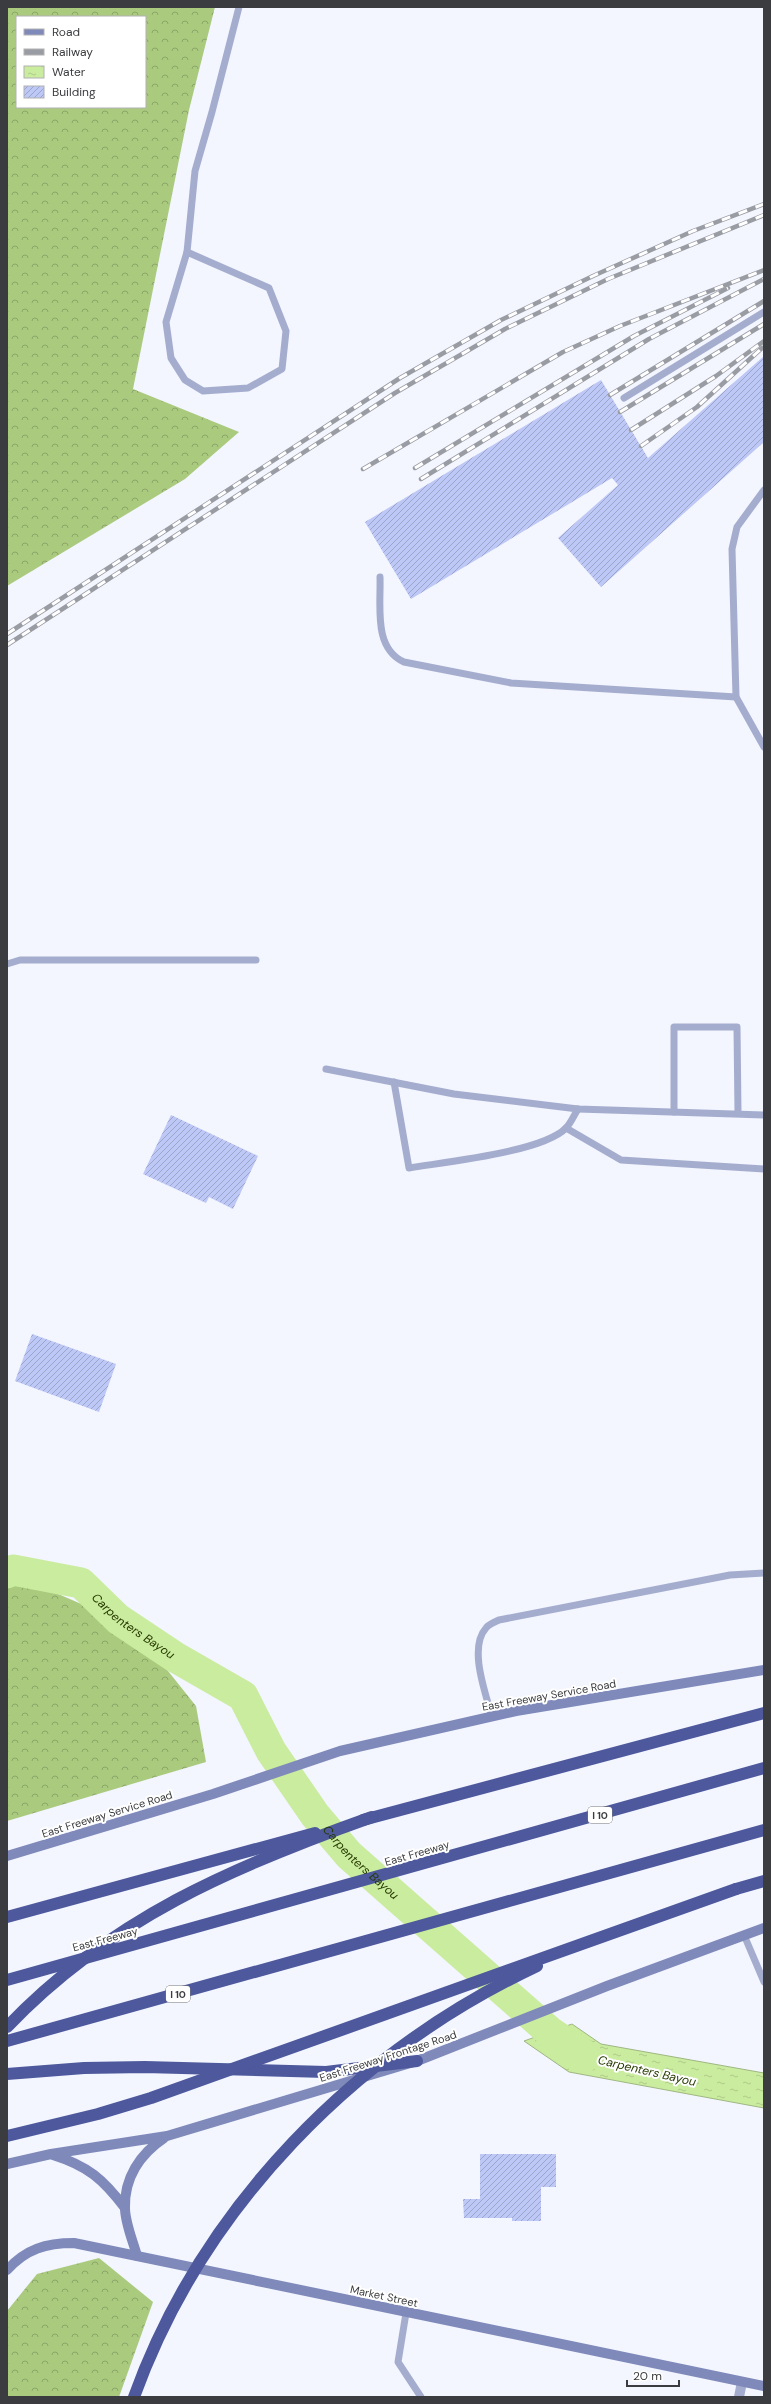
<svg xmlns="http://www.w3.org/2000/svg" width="771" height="2404" viewBox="0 0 771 2404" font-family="'DM Sans',sans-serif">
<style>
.forest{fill:url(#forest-crowns);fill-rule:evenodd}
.water{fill:url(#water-ripples);stroke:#9fb782}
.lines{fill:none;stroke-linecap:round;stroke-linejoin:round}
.river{stroke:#caec9e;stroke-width:31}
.building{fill:url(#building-hatch)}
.lane{stroke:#a5adce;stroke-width:7}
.street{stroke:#a5adce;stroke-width:10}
.secondary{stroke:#7f8aba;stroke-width:10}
.highway{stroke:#4d599c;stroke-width:12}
.rail-casing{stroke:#9a9ca3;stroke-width:4.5}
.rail{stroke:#fff;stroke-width:3;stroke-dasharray:9;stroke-linecap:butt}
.highway-bridge{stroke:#4d599c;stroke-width:12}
.labels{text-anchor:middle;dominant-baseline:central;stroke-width:4;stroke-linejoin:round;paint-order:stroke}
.shield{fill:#fff;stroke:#767679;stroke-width:1}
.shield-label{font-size:10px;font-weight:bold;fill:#3b3c3f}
.street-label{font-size:11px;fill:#3b3c3f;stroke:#fff}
.water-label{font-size:12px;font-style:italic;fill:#273a01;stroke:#fff}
</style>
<defs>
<pattern id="forest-crowns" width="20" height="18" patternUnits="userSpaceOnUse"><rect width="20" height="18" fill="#aacb7e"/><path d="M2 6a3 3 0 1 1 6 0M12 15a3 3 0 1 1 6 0" fill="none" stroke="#8ca669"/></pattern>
<pattern id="water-ripples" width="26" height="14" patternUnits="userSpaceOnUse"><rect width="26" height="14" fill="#caec9e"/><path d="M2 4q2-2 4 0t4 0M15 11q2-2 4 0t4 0" fill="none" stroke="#aecb89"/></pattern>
<pattern id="building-hatch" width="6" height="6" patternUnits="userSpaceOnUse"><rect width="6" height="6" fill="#bdc8f6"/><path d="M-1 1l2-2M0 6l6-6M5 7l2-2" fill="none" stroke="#9ba4c9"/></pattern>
</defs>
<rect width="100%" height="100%" fill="#f3f5ff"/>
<g class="forest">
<path d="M7 7H215L189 110 133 389 239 432 185 479 7 586ZM17 17H145V107H17Z"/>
<polygon points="19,1577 132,1626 196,1706 206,1762 7,1821 7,1584"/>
<polygon points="99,2258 153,2302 119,2397 7,2397 7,2311 37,2274"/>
</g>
<polygon class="water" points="572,2024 601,2044 764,2073 764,2108 569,2072 524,2041"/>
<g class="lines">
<path class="river" id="s1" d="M7 1573 13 1570 81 1583 118 1619 175 1657 243 1696 271 1751 315 1815 349 1855 549 2031 586 2056"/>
</g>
<g class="building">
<polygon points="764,356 764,442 601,587 558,538 618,485 612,478 411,599 365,522 601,380 648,458"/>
<polygon points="171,1115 258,1156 233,1209 209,1197 206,1203 143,1174"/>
<polygon points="32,1334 116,1364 99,1412 15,1381"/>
<polygon points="480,2154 556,2154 556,2187 541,2187 541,2221 512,2221 512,2218 464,2218 463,2199 480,2199"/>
</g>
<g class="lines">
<g class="lane">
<polygon points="187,252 269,288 286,331 282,369 248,388 203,391 185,380 171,358 166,322"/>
<polyline points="187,252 195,171 212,112 239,7"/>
<polyline points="624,398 764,312"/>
<polyline points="764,490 737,527 732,549 736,697 764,747"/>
<path d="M380 577C381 606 373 648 404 662L511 683 736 697"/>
<polyline points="7,964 20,960 256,960"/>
<polyline points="326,1069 454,1094 578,1109 764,1115"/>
<path d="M394 1082 409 1168C445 1162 543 1152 566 1128 571 1123 574 1115 578 1109"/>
<polyline points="674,1112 674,1027 737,1027 738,1113"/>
<polyline points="566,1128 621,1160 764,1169"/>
<path d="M492 1717C486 1694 468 1648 486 1628 489 1624 495 1622 499 1620L730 1575 764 1573"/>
<polyline points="744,1935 764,1982"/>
<polyline points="406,2313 398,2362 421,2397"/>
</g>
<polyline class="street" points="739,2397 742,2382"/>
<g class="secondary">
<polyline points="7,1856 213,1794 340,1751 516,1711 764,1670"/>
<path d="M53 2155C88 2166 103 2179 125 2208"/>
<polyline points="7,2164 51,2154 167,2136 417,2061 607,1986 764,1928"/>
<path d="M137 2256C133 2241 125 2223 125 2208 124 2178 140 2154 164 2138"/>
<path d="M7 2270C26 2249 46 2243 74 2243L764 2386"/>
</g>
<g class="highway">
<polyline points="363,1820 764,1713"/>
<polyline points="736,1889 764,1881"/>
<polyline points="7,1917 315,1833"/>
<polyline points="7,1980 764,1768"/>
<polyline points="7,2041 764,1830"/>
<polyline points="7,2074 84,2068 145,2067 326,2072 417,2061"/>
</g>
<defs>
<g id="rail">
<polyline points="610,395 764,301"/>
<polyline points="620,412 764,324"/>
<polyline points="631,430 716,376 764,341"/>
<polyline points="641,446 697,407 762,348"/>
<polyline points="415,468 634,336 728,288"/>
<polyline points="363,469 563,352 620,326 764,270"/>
<polyline points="421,479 649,339 764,279"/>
<polyline points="7,634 400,378 501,320 593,276 693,231 764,204"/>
<polyline points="7,645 395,393 505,329 608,279 764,215"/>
</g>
</defs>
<use href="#rail" class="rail-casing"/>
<use href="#rail" class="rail"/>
<g class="highway-bridge">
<path d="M7 2027C110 1919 234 1866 372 1817"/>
<polyline points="7,2136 98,2114 151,2098 736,1889"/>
<path d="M134 2397C203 2206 355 2052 537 1966"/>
</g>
</g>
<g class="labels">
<g class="shield">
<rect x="588" y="1807" width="24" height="16" rx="3"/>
<rect x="166" y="1986" width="24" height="16" rx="3"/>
</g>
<g class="shield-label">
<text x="600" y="1815">I 10</text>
<text x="178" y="1994">I 10</text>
</g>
<g class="street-label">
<text transform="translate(549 1695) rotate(-10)">East Freeway Service Road</text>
<text transform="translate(107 1814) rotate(-17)">East Freeway Service Road</text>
<text transform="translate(417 1853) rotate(-16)">East Freeway</text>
<text transform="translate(105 1939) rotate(-15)">East Freeway</text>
<text transform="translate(388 2056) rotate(-18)">East Freeway Frontage Road</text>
<text transform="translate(384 2296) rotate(12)">Market Street</text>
</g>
<g class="water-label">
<text stroke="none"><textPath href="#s1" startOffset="144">Carpenters Bayou</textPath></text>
<text stroke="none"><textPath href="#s1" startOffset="480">Carpenters Bayou</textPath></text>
<text transform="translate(647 2071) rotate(13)">Carpenters Bayou</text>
</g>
</g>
<rect width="771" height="2404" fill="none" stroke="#3b3c3f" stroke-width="16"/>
<rect x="16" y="16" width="130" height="92" fill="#ffffff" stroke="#b1b1b2"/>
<rect x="24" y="29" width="20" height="6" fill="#7f8aba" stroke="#b1b1b2"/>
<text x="52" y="36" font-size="12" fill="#3b3c3f">Road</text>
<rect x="24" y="49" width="20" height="6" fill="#9a9ca3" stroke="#b1b1b2"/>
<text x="52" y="56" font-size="12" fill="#3b3c3f">Railway</text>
<rect x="24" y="66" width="20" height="12" fill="url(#water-ripples)" stroke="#b1b1b2"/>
<text x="52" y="76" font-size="12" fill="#3b3c3f">Water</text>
<rect x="24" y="86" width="20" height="12" fill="url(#building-hatch)" stroke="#b1b1b2"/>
<text x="52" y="96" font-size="12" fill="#3b3c3f">Building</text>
<path d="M627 2380v6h52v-6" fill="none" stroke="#3b3c3f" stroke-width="2"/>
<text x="633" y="2380" font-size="12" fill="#3b3c3f" stroke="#ffffff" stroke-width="3" paint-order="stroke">20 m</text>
</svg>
